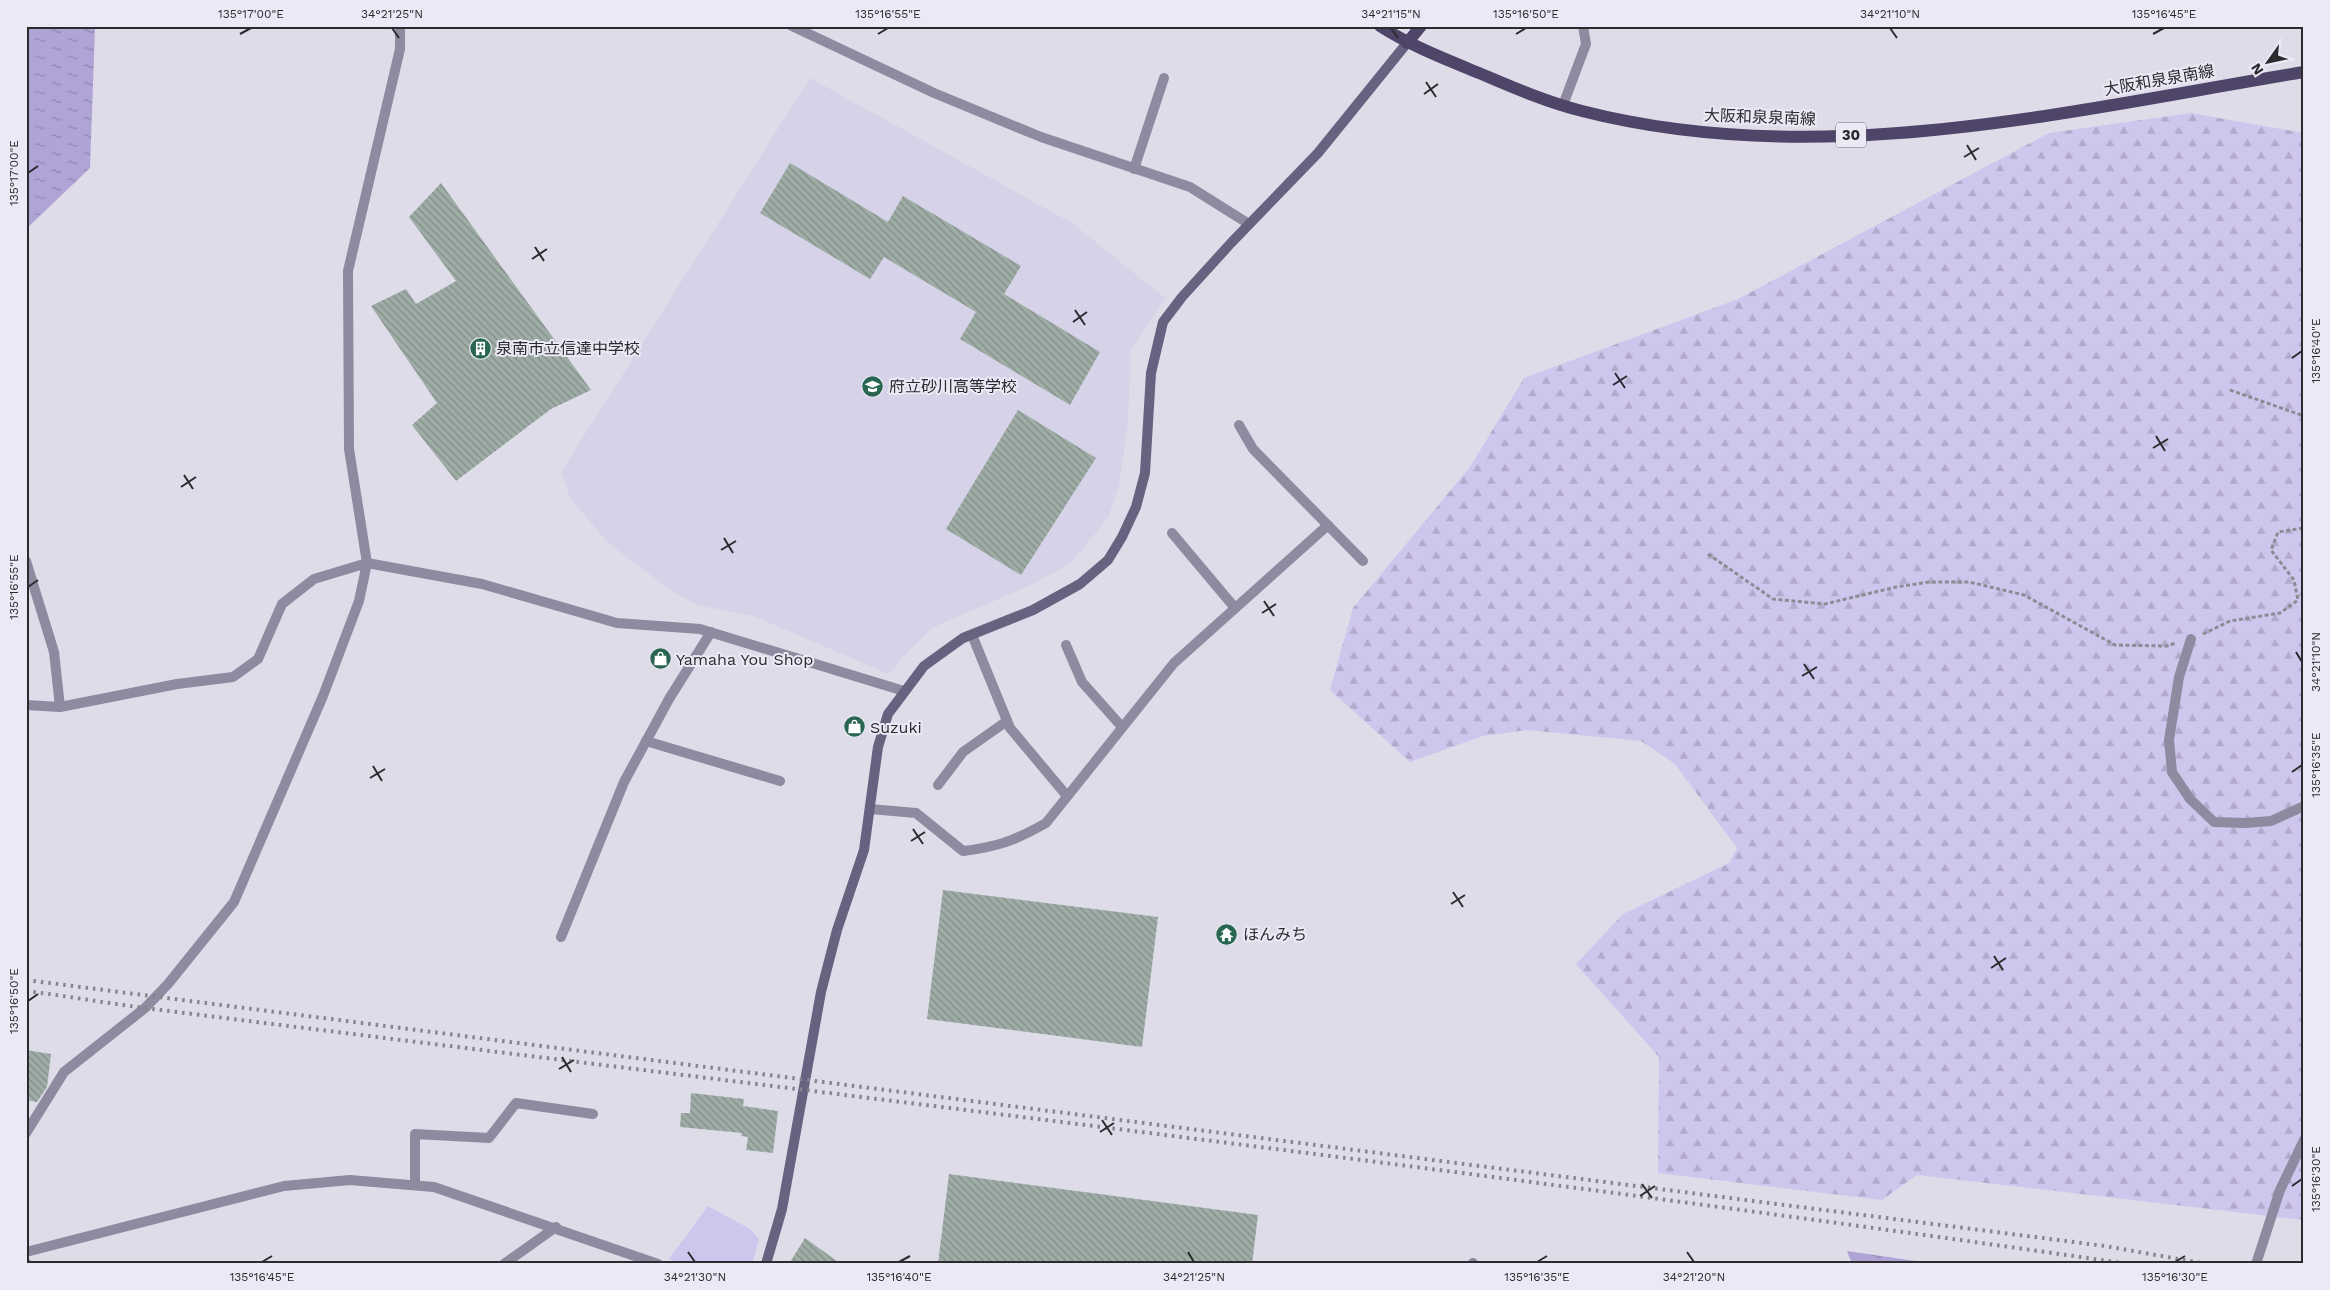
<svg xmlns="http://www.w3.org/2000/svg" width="2330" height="1290" viewBox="0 0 2330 1290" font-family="'Work Sans','Noto Sans JP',sans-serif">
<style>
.built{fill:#d6d2e7}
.green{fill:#cfc6ed}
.forest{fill:url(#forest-firs)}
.water{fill:url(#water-ripples)}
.building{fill:url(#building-back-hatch)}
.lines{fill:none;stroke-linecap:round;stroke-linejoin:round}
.path{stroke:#8d8b94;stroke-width:3;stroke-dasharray:4 2.5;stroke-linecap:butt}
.street{stroke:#8e8a9f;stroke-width:10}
.secondary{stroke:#686180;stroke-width:10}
.primary{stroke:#4e4569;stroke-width:12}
.rail{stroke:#86848d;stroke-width:4;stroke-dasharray:2.5 5;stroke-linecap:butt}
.ticks{fill:none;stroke:#2b2a2f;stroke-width:2}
.labels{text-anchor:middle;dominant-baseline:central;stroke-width:4;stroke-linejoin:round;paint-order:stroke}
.shield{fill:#ece9f7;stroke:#65636b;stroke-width:1}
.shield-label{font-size:15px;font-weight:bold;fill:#2b2a2f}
.street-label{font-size:16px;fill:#2b2a2f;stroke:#ece9f7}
.poi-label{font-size:16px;fill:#2b2a2f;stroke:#ece9f7;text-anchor:start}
.neatline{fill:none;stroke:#2b2a2f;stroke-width:2}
.ticks-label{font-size:12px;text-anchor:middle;fill:#2b2a2f}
</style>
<defs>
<pattern id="forest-firs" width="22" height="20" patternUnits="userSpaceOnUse" patternTransform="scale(1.25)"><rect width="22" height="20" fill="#cfc6ed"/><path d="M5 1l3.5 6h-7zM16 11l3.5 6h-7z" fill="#b2aacc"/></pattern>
<pattern id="water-ripples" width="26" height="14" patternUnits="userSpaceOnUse" patternTransform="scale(1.25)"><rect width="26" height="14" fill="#afa4d5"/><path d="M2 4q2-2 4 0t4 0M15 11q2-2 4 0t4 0" fill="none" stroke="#8f86ad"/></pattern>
<pattern id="building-back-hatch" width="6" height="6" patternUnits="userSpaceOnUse" patternTransform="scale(1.25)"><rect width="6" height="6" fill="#9fada7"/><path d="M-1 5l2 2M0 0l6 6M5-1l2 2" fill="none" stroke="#828d88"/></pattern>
</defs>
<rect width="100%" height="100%" fill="#dfdce9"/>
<polygon class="built" points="810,78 1072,223 1165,298 1131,351 1128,422 1119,486 1108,518 1070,564 1027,587 934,627 910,649 889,674 753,616 697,605 670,590 608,543 570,498 561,472"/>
<polygon class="green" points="708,1206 750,1229 759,1239 752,1264 683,1264 669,1259"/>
<polygon class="forest" points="2191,113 2304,133 2304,1220 1917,1175 1882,1200 1658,1173 1659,1057 1576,964 1623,914 1729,863 1737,848 1675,764 1641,741 1527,730 1483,736 1410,762 1330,690 1353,608 1470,467 1524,378 1738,299 2049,133"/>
<g class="water">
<polygon points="26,26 95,26 95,28 90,168 26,229"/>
<polygon points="1847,1251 1936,1264 1852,1264"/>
</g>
<g class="building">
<polygon points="790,163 888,222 903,196 1021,266 1004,294 1100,352 1070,405 960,339 976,312 884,257 870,279 760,213"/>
<polygon points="441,183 591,390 551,409 456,481 412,425 437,403 371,306 406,289 416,304 456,281 409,217"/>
<polygon points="1018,410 1096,458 1021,575 946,529"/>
<polygon points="943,890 1158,917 1142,1047 927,1019"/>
<polygon points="26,1050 51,1054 47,1087 37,1102 26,1100"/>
<polygon points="691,1093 744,1099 743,1106 778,1111 773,1153 746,1150 748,1137 741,1136 742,1133 680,1127 681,1113 690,1113"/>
<polygon points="949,1174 1258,1215 1252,1264 938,1264"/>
<polygon points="805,1238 841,1264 789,1264"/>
</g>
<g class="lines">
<g class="path">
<polyline points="2230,390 2304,416"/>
<polyline points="1708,554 1773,599 1825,604 1896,587 1929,582 1969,582 2024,595 2115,645 2167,646 2176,643"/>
<polyline points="2203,634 2230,621 2280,613 2298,600 2294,580 2271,550 2278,532 2304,528"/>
</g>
<g class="street">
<polyline points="792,26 934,93 1041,137 1190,187 1249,224"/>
<polyline points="1563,105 1586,44 1583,26"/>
<polyline points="1134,169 1164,78"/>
<polyline points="1239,425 1253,449 1363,561"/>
<polyline points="1172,533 1235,608"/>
<polyline points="26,561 54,652 60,707"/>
<polyline points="972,635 1010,728 1067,796"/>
<polyline points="2191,639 2179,677 2169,740 2172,772 2190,799 2214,822 2246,823 2271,821 2304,806"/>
<polyline points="1066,645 1082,682 1122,727"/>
<polyline points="26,705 60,707 177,684 233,677 258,659 282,604 314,579 367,563 482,584 617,623 700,629 904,691"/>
<polyline points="646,741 780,781"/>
<polyline points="938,785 963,752 1007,721"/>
<path d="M870 809 916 813 963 851C998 847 1016 840 1046 823L1174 663 1328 525"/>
<polyline points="561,937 624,782 669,699 711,632"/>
<polyline points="26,1133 64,1072 145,1008 168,984 234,902 323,696 359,601 367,563 349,449 348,271 400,49 400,26"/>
<polyline points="415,1184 415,1134 489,1138 516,1103 593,1114"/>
<polyline points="26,1252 284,1186 350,1180 434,1187 658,1264"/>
<polyline points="26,1263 27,1264"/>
<polyline points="1473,1263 1473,1264"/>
<polyline points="504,1264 556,1227"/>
<polyline points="2256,1264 2280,1190 2304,1140"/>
</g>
<polyline class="secondary" points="766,1264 782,1209 821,992 837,930 864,850 878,747 888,714 924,666 963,638 1033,610 1080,584 1108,560 1122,537 1136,507 1145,473 1151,373 1163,322 1182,297 1231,243 1318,153 1407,43"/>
<g class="primary">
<path d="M1380 26C1411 46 1445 59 1479 73 1512 87 1546 102 1582 111 1820 172 2067 111 2304 72"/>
<polyline points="1407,43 1421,26"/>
</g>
<g class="rail">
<polyline points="26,980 2105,1246 2207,1264"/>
<path d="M26 991C68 996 111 1004 153 1009 812 1092 1471 1169 2129 1264"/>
</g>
</g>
<path class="ticks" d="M392 28 399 38M1391 28 1398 38M1890 28 1897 38M240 34 251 28M878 34 888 28M1516 34 1526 28M2153 34 2164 28M1426 82 1436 97M1424 94 1438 84M1967 145 1976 160M1964 157 1979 148M28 173 38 166M535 247 544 261M532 259 547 249M1075 310 1085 325M1073 322 1087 312M2292 358 2302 351M1615 373 1625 388M1613 385 1627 376M2156 436 2165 451M2153 448 2168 439M184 475 193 489M181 487 196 477M724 538 733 553M721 550 736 541M28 587 38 580M1264 601 1274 616M1262 613 1276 604M2296 652 2302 662M1804 664 1814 679M1802 676 1817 667M373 766 382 781M2292 772 2302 765M370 778 385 769M913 829 923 844M911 841 925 832M1453 892 1463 907M1451 904 1465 895M1994 956 2003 970M1991 968 2006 958M28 1001 38 994M562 1057 571 1072M559 1069 574 1060M1102 1120 1112 1135M1100 1132 1114 1123M1642 1184 1652 1198M2292 1186 2302 1179M1640 1196 1655 1186M688 1252 695 1262M1188 1252 1194 1262M1687 1252 1694 1262M262 1262 272 1256M899 1262 910 1256M1537 1262 1547 1256M2175 1262 2185 1256"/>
<defs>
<symbol id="building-disc" viewBox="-11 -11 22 22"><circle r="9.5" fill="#286651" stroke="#ece9f7"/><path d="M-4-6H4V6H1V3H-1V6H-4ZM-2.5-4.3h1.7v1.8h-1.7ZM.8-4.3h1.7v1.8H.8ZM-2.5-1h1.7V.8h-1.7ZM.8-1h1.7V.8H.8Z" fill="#fff"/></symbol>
<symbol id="school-disc" viewBox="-11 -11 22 22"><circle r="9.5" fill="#286651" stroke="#ece9f7"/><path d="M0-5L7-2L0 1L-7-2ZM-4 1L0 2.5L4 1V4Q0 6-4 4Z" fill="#fff"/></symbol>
<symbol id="shop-disc" viewBox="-11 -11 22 22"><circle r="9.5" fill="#286651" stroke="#ece9f7"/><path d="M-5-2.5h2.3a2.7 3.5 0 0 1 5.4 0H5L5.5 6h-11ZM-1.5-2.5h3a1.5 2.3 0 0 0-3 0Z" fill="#fff"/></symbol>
<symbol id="temple-disc" viewBox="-11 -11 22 22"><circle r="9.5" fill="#286651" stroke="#ece9f7"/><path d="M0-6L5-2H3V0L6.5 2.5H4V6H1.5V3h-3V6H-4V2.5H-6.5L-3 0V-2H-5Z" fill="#fff"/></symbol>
</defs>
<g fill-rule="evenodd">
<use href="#building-disc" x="468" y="336" width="25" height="25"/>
<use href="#school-disc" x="860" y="374" width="25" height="25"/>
<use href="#shop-disc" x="648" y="646" width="25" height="25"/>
<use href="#shop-disc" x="842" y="714" width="25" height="25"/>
<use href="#temple-disc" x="1214" y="922" width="25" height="25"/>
</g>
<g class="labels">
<rect class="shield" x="1836" y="122.5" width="30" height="25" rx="4"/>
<g class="shield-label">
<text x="1851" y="135">30</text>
</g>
<g class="street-label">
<text transform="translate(2159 80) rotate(-10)">大阪和泉泉南線</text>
<text transform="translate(1760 117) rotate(2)">大阪和泉泉南線</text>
</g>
<g class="poi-label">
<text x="496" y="348">泉南市立信達中学校</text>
<text x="889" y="386">府立砂川高等学校</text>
<text x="676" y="659">Yamaha You Shop</text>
<text x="870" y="727">Suzuki</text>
<text x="1243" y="934">ほんみち</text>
</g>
</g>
<rect width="2330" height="1290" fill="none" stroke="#ece9f7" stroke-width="55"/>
<g transform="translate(2268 62) rotate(237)" stroke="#ece9f7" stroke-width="4" paint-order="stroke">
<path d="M0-4L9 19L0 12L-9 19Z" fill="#2b2a2f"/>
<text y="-8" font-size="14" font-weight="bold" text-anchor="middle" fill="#2b2a2f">N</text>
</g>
<rect x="28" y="28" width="2274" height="1234" class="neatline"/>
<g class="ticks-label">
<text x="251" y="18">135°17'00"E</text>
<text x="392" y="18">34°21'25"N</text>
<text x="888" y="18">135°16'55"E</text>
<text x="1391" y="18">34°21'15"N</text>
<text x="1526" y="18">135°16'50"E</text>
<text x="1890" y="18">34°21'10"N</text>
<text x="2164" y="18">135°16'45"E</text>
<text transform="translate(14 173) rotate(-90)" y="4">135°17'00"E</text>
<text transform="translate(2316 351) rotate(-90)" y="4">135°16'40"E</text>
<text transform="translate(14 587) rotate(-90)" y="4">135°16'55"E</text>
<text transform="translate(2316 662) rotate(-90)" y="4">34°21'10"N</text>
<text transform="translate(2316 765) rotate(-90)" y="4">135°16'35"E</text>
<text transform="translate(14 1001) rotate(-90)" y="4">135°16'50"E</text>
<text transform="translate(2316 1179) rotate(-90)" y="4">135°16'30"E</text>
<text x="262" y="1281">135°16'45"E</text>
<text x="695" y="1281">34°21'30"N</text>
<text x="899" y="1281">135°16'40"E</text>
<text x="1194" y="1281">34°21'25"N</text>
<text x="1537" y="1281">135°16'35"E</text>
<text x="1694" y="1281">34°21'20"N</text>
<text x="2175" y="1281">135°16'30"E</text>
</g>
</svg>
